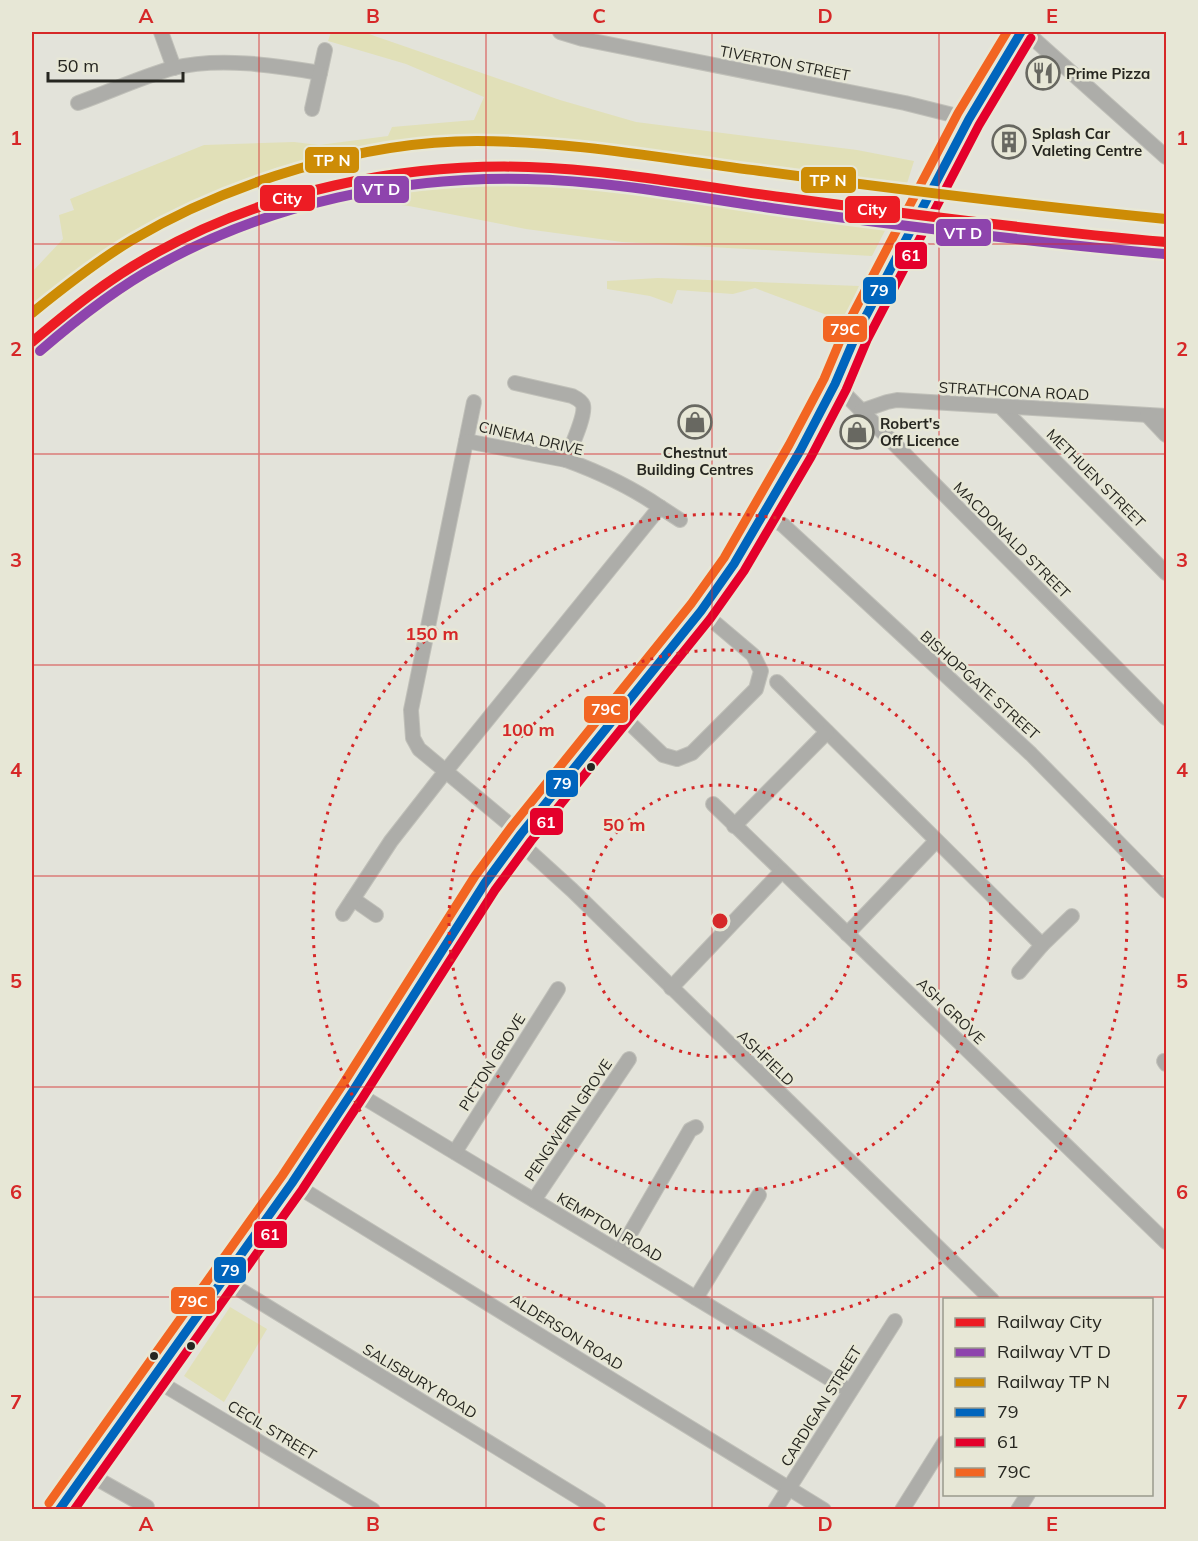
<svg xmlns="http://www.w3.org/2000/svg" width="1198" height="1541" viewBox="0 0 1198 1541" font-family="Mulish,sans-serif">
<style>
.green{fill:#e1e0b8}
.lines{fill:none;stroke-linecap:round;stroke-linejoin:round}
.street-casing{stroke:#c0c0b9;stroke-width:16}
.secondary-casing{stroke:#c0c0b9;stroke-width:22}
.street{stroke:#adada9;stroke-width:14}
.secondary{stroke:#ababa7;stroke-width:20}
.bus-1-casing{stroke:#e7e7d6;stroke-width:14}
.bus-2-casing{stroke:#e7e7d6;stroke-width:14}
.bus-3-casing{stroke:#e7e7d6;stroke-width:14}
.bus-1{stroke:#0065bd;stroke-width:9}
.bus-2{stroke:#e4002b;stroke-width:9}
.bus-3{stroke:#f26522;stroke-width:9}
.rail-1-casing{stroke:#e7e7d6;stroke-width:15}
.rail-2-casing{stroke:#e7e7d6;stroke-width:15}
.rail-3-casing{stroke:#e7e7d6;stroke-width:15}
.rail-1{stroke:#ed1c24;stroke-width:10}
.rail-2{stroke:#8e44ad;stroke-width:10}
.rail-3{stroke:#cd8c06;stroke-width:10}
.grid{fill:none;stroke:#d62828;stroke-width:1.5;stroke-opacity:0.55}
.ring{fill:none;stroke:#d62828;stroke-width:3;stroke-dasharray:3 6}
.bus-dot{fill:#262620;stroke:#e7e7d6;stroke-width:2}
.labels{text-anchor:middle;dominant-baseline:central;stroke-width:5;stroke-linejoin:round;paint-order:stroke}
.street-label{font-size:15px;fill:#262620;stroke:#e7e7d6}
.poi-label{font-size:15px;font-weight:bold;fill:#262620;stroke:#e7e7d6;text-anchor:start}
.centre{fill:#d62828;stroke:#e7e7d6;stroke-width:3}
.ring-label{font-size:18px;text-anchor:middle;font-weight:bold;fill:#d62828;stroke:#e7e7d6;stroke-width:5;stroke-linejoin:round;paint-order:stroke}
.line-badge{stroke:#e7e7d6;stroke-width:2}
.badge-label{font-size:16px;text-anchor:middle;font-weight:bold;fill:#fff}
.neatline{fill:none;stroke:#d62828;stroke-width:2}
.grid-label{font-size:20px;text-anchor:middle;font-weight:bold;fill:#d62828}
</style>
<rect width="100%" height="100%" fill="#e3e3da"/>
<g class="green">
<polygon points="331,32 363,32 560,100 636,122 857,150 914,161 905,190 667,159 491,141 405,145 300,168 193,205 93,259 32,311 32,272 63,239 59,215 74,210 70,199 204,145 294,142 319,145 388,136 392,127 474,120 484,97 406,64 328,41"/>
<polygon points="490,179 659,194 889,223 872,256 622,242 526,229 409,206 337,196 414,183"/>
<polygon points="658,278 859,286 843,321 755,288 733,294 677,290 672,304 650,296 607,289 607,281"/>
<polygon points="230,1307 267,1329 224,1402 184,1376"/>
</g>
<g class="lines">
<defs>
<g id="street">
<polyline points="161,32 174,68"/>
<polyline points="560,32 583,39 905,103 969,119"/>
<polyline points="1026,32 1166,157"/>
<path d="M78 103C109 92 141 77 173 68 218 57 275 65 320 73L325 50"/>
<polyline points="312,109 320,73"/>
<path d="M515 383 572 396C576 398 581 400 583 405 586 416 570 449 566 460"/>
<polyline points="835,384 1166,718"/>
<polyline points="1001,407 1166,573"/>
<polyline points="861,411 887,402 897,400 1166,416"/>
<polyline points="1147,415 1166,435"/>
<polyline points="466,441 474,402"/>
<polyline points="660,507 680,520"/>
<polyline points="763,514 783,525 1031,754 1166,891"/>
<polyline points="777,682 1042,945"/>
<polyline points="619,713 663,755 677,759 692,753 756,689 761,671 753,655 701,611"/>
<polyline points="713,804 1166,1242"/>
<polyline points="734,826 827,732"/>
<polyline points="517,840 572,890 992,1300"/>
<polyline points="353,899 376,915"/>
<path d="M343 914 391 841 445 772 660 507C631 487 599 472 566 460L466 441 411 710 413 738 419 749 521 834"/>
<polyline points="847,934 936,841"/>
<polyline points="1019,972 1042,945 1072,916"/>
<polyline points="671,988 782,871"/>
<polyline points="1164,1061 1166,1064"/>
<polyline points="353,1091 850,1391"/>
<polyline points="455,1152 558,989"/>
<polyline points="292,1183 824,1510"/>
<polyline points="534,1200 629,1059"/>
<polyline points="620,1251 690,1130 696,1127"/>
<polyline points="224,1280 599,1510"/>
<polyline points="696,1298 759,1195"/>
<polyline points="154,1379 373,1510"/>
<polyline points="85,1472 147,1507"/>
<polyline points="775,1510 895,1321"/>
<polyline points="902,1510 944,1443"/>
<polyline points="1018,1510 1028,1494"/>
</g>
<polyline id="secondary" points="59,1510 154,1379 292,1183 353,1091 485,883 521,834 701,611 734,564 800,451 835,384 856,335 969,119 1021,32"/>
</defs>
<use href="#street" class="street-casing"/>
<use href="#secondary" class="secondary-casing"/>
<use href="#street" class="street"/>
<use href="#secondary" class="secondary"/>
<defs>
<polyline id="bus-1" points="59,1510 292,1183 353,1091 485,883 521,834 701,611 734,564 800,451 835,384 856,335 969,119 1021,32"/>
<polyline id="bus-2" points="74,1510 302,1190 363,1097 495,890 531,841 710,619 744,571 811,457 846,390 867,340 979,125 1031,38"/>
<polyline id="bus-3" points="49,1503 282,1176 343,1084 475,876 512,826 691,604 724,558 789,445 824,379 845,329 958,113 1007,32"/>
</defs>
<use href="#bus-1" class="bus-1-casing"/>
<use href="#bus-2" class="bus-2-casing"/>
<use href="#bus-3" class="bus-3-casing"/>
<use href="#bus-1" class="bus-1"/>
<use href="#bus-2" class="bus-2"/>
<use href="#bus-3" class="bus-3"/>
<defs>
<path id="rail-1" d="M32 342C70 310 108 279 152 255 265 191 400 163 529 167 616 170 702 187 788 198 914 215 1040 231 1166 242"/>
<path id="rail-2" d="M40 351C77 319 116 288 159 265 270 203 401 176 527 179 614 181 699 198 785 210 911 227 1038 243 1165 254"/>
<path id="rail-3" d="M32 313C64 287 97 261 132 240 230 182 363 141 477 141 571 141 666 159 760 171 895 189 1031 206 1166 219"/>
</defs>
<use href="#rail-1" class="rail-1-casing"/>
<use href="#rail-2" class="rail-2-casing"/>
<use href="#rail-3" class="rail-3-casing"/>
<use href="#rail-1" class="rail-1"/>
<use href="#rail-2" class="rail-2"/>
<use href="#rail-3" class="rail-3"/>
</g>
<path class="grid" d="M259 32V1510M486 32V1510M712 32V1510M939 32V1510M32 244H1166M32 454H1166M32 665H1166M32 876H1166M32 1087H1166M32 1297H1166"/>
<g class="ring">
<circle cx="720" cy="921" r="136"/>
<circle cx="720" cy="921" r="271"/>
<circle cx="720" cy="921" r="407"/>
</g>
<defs>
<symbol id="restaurant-ring" viewBox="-11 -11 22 22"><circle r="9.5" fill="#e7e7d6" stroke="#686861" stroke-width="1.5"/><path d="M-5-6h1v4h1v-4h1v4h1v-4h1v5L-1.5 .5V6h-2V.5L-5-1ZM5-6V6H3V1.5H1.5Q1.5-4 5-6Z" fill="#686861"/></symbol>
<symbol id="building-ring" viewBox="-11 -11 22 22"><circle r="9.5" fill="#e7e7d6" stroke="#686861" stroke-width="1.5"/><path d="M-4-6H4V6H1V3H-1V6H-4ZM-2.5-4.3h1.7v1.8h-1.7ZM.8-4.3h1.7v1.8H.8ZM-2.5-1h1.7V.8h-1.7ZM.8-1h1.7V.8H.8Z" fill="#686861"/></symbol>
<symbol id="shop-ring" viewBox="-11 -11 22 22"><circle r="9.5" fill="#e7e7d6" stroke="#686861" stroke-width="1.5"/><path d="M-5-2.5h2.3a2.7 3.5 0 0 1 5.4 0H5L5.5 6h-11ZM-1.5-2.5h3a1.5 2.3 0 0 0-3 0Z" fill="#686861"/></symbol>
</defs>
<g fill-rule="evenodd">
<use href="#restaurant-ring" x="1024" y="54" width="38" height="38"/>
<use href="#building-ring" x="990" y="123" width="38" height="38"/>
<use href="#shop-ring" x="676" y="403" width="38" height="38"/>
<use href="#shop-ring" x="838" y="413" width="38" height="38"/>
</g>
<g class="bus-dot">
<circle cx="591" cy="767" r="5"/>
<circle cx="191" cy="1346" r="5"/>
<circle cx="154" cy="1356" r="5"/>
</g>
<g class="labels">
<g class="street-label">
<text transform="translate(785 63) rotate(11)">TIVERTON STREET</text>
<text transform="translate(1014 391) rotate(3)">STRATHCONA ROAD</text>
<text transform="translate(531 438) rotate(13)">CINEMA DRIVE</text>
<text transform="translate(1096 478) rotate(45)">METHUEN STREET</text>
<text transform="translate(1012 540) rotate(45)">MACDONALD STREET</text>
<text transform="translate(980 685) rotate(42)">BISHOPGATE STREET</text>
<text transform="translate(951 1011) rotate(44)">ASH GROVE</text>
<text transform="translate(766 1058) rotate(44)">ASHFIELD</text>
<text transform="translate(492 1062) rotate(-58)">PICTON GROVE</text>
<text transform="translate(568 1120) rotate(-56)">PENGWERN GROVE</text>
<text transform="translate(610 1227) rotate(31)">KEMPTON ROAD</text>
<text transform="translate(567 1332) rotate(32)">ALDERSON ROAD</text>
<text transform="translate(420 1381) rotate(31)">SALISBURY ROAD</text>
<text transform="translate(821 1406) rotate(-58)">CARDIGAN STREET</text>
<text transform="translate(272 1430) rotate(31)">CECIL STREET</text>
</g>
<g class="poi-label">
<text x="1066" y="73">Prime Pizza</text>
<text x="1032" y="133">Splash Car<tspan x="1032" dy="17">Valeting Centre</tspan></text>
<text x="880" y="423">Robert's<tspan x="880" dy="17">Off Licence</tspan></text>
<text x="695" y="452" text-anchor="middle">Chestnut<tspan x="695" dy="17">Building Centres</tspan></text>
</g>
</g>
<circle cx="720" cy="921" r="9" class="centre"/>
<g class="ring-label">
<text x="432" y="640">150 m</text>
<text x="528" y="736">100 m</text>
<text x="624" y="831">50 m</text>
</g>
<g class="line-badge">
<rect x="304" y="146" width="56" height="28" rx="6" fill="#cd8c06"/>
<rect x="800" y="166" width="57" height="28" rx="6" fill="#cd8c06"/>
<rect x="353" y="175" width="57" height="29" rx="6" fill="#8e44ad"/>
<rect x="259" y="184" width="57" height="28" rx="6" fill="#ed1c24"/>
<rect x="844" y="195" width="57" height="29" rx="6" fill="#ed1c24"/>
<rect x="935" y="218" width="57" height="29" rx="6" fill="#8e44ad"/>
<rect x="894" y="241" width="34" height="29" rx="6" fill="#e4002b"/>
<rect x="862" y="276" width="35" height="29" rx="6" fill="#0065bd"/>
<rect x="822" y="315" width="46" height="28" rx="6" fill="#f26522"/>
<rect x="583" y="695" width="46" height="29" rx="6" fill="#f26522"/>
<rect x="545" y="769" width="34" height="29" rx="6" fill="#0065bd"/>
<rect x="529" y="807" width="35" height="29" rx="6" fill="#e4002b"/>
<rect x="253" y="1220" width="35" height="29" rx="6" fill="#e4002b"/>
<rect x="213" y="1256" width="34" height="28" rx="6" fill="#0065bd"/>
<rect x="170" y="1286" width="46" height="29" rx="6" fill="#f26522"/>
</g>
<g class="badge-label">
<text x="332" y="166">TP N</text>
<text x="828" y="186">TP N</text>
<text x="381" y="195">VT D</text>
<text x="287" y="204">City</text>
<text x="872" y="215">City</text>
<text x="963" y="239">VT D</text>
<text x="911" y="261">61</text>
<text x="879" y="296">79</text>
<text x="845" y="335">79C</text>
<text x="606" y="715">79C</text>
<text x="562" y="789">79</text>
<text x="546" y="828">61</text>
<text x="270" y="1240">61</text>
<text x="230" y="1276">79</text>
<text x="193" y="1307">79C</text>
</g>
<rect width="1198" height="1541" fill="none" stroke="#e7e7d6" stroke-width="66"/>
<rect x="943" y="1298" width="210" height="198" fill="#e7e7d6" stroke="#9a9a8d" stroke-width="1.5"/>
<rect x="955" y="1318" width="30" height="9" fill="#ed1c24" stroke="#9a9a8d" stroke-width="1.5"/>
<text x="997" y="1328" font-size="18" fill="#262620">Railway City</text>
<rect x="955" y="1348" width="30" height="9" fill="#8e44ad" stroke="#9a9a8d" stroke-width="1.5"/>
<text x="997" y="1358" font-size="18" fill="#262620">Railway VT D</text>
<rect x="955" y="1378" width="30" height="9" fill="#cd8c06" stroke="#9a9a8d" stroke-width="1.5"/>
<text x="997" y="1388" font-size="18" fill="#262620">Railway TP N</text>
<rect x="955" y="1408" width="30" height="9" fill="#0065bd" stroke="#9a9a8d" stroke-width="1.5"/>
<text x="997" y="1418" font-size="18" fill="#262620">79</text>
<rect x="955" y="1438" width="30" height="9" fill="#e4002b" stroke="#9a9a8d" stroke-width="1.5"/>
<text x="997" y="1448" font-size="18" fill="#262620">61</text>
<rect x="955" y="1468" width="30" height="9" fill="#f26522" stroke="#9a9a8d" stroke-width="1.5"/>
<text x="997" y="1478" font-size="18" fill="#262620">79C</text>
<path d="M48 72v9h135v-9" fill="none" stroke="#262620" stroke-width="3"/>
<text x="57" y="72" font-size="18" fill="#262620" stroke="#e7e7d6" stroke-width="4.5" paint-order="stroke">50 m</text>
<rect x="33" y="33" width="1132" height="1475" class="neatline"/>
<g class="grid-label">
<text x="146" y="23">A</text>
<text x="373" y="23">B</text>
<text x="599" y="23">C</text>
<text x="825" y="23">D</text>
<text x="1052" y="23">E</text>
<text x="16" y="145">1</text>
<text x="1182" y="145">1</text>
<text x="16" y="356">2</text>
<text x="1182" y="356">2</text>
<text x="16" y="567">3</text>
<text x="1182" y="567">3</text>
<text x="16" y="777">4</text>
<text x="1182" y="777">4</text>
<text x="16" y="988">5</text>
<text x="1182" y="988">5</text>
<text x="16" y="1199">6</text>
<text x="1182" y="1199">6</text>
<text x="16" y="1409">7</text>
<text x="1182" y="1409">7</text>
<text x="146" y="1531">A</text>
<text x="373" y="1531">B</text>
<text x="599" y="1531">C</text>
<text x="825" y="1531">D</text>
<text x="1052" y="1531">E</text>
</g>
</svg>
